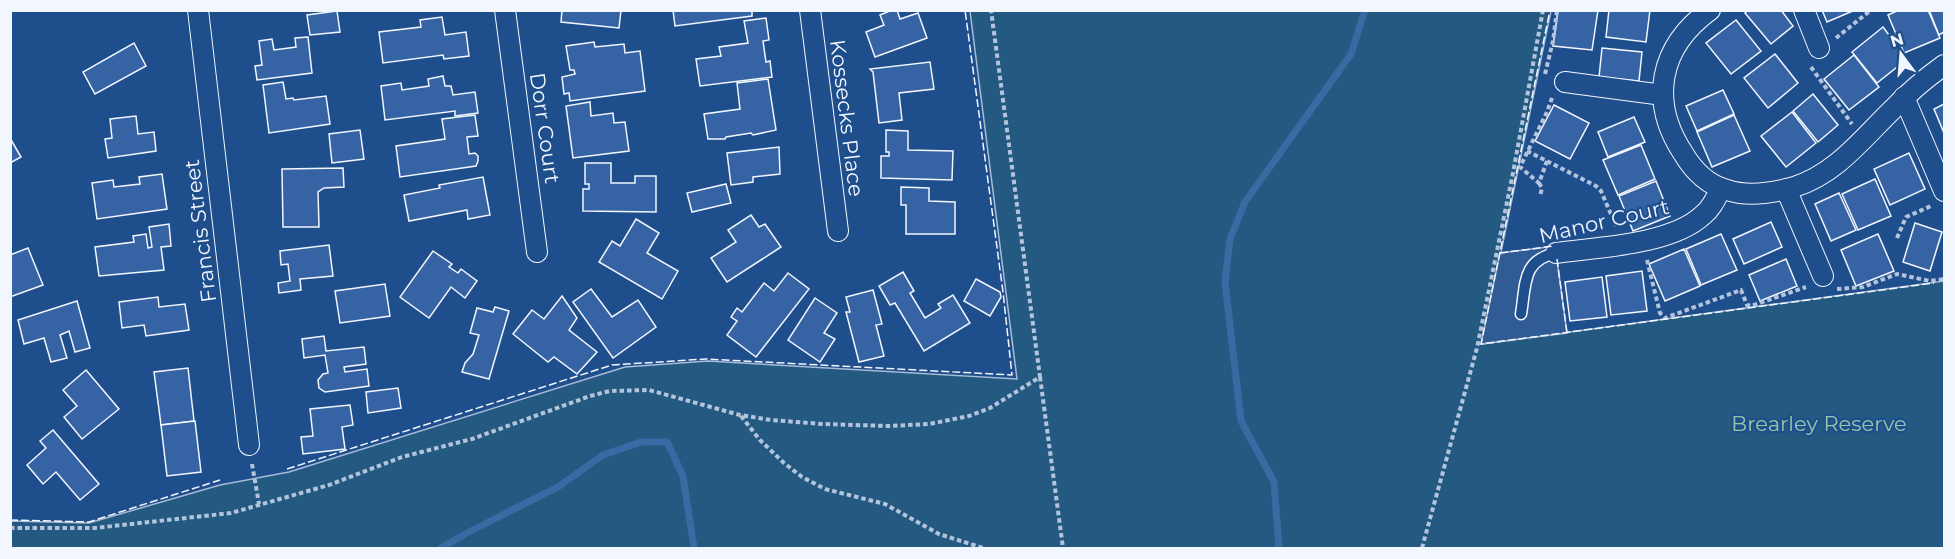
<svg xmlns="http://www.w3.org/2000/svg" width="1955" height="559" viewBox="0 0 1955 559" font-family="Montserrat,sans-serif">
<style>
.green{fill:#245a82;stroke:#a8bbd7;stroke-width:1.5}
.parking{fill:#305b95;stroke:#a8bbd7;stroke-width:1.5}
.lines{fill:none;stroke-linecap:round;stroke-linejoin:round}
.stream{stroke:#3b69a3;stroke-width:7}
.building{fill:#3563a3;stroke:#f2f6ff;stroke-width:1.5}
.lane-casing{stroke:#f2f6ff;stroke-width:13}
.street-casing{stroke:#f2f6ff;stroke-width:22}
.path{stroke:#b3c4dc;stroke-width:4;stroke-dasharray:4.5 3;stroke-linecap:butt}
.lane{stroke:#1f4e8c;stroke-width:10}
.street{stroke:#1f4e8c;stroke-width:20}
.fence{stroke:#f2f6ff;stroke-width:1.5;stroke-dasharray:8 3;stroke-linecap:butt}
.labels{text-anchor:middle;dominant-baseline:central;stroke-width:4.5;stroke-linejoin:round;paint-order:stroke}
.street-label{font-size:21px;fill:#f2f6ff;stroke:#1f4e8c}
.park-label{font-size:21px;fill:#97c8a6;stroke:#1f4e8c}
</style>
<rect width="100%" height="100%" fill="#1f4e8c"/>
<polygon class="green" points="970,11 1551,11 1482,344 1944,281 1944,548 11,548 11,521 89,523 220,485 289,472 625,367 708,361 1017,379"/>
<polygon class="parking" points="1555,246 1567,333 1481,344 1500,253"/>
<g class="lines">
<g class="stream">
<polyline points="441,548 465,534 558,487 603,455 641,442 667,442 683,476 694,548"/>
<polyline points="1279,548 1274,482 1241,421 1225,282 1230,239 1245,202 1351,54 1365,10"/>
</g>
</g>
<g class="building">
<polygon points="562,10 621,10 619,28 561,22"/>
<polygon points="673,10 752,10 752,16 675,26"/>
<polygon points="892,10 897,10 900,19 918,13 927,38 875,57 866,32 884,25 880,15"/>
<polygon points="1558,10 1598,10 1592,50 1553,46"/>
<polygon points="1609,10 1650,10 1646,42 1606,37"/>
<polygon points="1748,10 1781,10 1793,26 1771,44 1745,13"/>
<polygon points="1822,10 1855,10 1827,22"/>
<polygon points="1899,10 1928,10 1940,38 1904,53 1888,15"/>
<polygon points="1929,10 1944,10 1944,32 1939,35"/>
<polygon points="337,11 340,32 310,35 307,15"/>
<polygon points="442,17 445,35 466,32 469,56 444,59 443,55 383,63 379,32 421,27 420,20"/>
<polygon points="766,18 769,40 763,41 766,62 770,61 772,77 700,86 696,59 721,56 719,47 748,43 744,21"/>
<polygon points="1736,20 1761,51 1731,74 1706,43"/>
<polygon points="1883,27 1907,59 1877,83 1852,52"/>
<polygon points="308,37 312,73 257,80 255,66 262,65 259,41 272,39 274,50 296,47 295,38"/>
<polygon points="594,42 595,47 624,44 625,53 640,51 645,91 570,101 569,93 564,94 562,77 575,74 574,70 570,70 566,46"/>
<polygon points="134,43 146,66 95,94 83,72"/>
<polygon points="1602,48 1642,52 1639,81 1599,77"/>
<polygon points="1775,54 1798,83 1768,108 1744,78"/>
<polygon points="1854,55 1879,87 1849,110 1824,79"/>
<polygon points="930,62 934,89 899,93 902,120 879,123 873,72 870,69"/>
<polygon points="443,76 445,86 451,86 453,95 475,92 478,113 455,116 455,111 385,120 381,86 401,83 402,90 429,86 428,79"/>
<polygon points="768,79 776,130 753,135 751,133 726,137 725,139 708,139 704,114 740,109 737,83"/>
<polygon points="283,82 286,99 293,98 294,100 326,96 330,124 269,133 263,85"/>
<polygon points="1723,90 1734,114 1697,131 1686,106"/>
<polygon points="1813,94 1838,125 1818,142 1793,111"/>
<polygon points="590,102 591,116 613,113 614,123 625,122 629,151 573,158 566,106"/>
<polygon points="1944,104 1944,133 1934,109"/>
<polygon points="1554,105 1589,123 1570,159 1535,141"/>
<polygon points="1792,112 1816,143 1786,167 1761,136"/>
<polygon points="475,115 478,136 467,137 469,154 475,153 478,156 478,161 476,166 400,177 396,146 445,139 442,119"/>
<polygon points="1734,115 1750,151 1712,167 1697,132"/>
<polygon points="136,116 138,134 154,132 156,151 108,158 105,139 112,138 110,119"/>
<polygon points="1634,117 1645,142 1608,157 1598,132"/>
<polygon points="360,130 364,159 332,163 329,134"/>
<polygon points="886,130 908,131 908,150 953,151 952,180 881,178 881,156 889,156 889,152 886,152"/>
<polygon points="10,138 21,157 10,163"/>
<polygon points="1641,145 1655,179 1618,195 1603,160"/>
<polygon points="779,147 780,174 753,177 753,182 731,185 727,153"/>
<polygon points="1909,153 1925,189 1890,205 1874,169"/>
<polygon points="585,163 611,163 611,183 635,183 635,176 656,176 656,212 583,211 583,189 589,189 589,184 585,184"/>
<polygon points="343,168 344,187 324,188 318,192 319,227 283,227 282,169"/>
<polygon points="162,174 167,209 97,219 92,183 113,180 114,187 140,184 139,177"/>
<polygon points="483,177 490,215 468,219 467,210 409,221 404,195 440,188 439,185"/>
<polygon points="1875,179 1891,216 1858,230 1842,194"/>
<polygon points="1656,181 1670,216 1633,231 1619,196"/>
<polygon points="726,184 731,203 692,212 687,193"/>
<polygon points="901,187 929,188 929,201 955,202 955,234 906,234 906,205 901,205"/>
<polygon points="1839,193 1856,230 1831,241 1815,204"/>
<polygon points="751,215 759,227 765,224 781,247 727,282 711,258 736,242 728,230"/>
<polygon points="636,219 659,233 647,253 678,271 662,299 599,262 612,241 620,246"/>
<polygon points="1771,222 1782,247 1744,264 1733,239"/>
<polygon points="1915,223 1942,232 1930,271 1903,262"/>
<polygon points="169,224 171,246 161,247 164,270 99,276 95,247 134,242 133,236 146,234 148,248 152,247 149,227"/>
<polygon points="1721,234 1737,270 1701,285 1686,249"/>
<polygon points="1878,234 1894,271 1856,286 1841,250"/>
<polygon points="329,245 333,276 300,279 301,290 279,293 278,283 290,281 288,264 281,265 280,251"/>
<polygon points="28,248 43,285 10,297 10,255"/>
<polygon points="1684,249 1700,286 1665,301 1649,264"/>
<polygon points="433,251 452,264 449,267 458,273 461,269 477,281 465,298 451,287 429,318 400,297"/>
<polygon points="1786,259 1797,286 1760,301 1749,275"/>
<polygon points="1642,271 1647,311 1611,315 1606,276"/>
<polygon points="903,272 914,291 910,293 925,318 941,308 938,304 953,295 970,323 924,351 895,303 890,305 879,286"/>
<polygon points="788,273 809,289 756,357 727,335 737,321 731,317 737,308 742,312 764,283 774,291"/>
<polygon points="1602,277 1607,317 1570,321 1565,282"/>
<polygon points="976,279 1000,292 1001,297 990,316 964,301"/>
<polygon points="385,284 390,316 340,323 335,291"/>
<polygon points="591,289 612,317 638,300 656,327 613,358 573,302"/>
<polygon points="873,290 882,324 876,325 884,356 859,362 846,312 850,312 846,297"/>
<polygon points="562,296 577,318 569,330 597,352 577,374 554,357 548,362 513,334 532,310 544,319"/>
<polygon points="158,297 159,307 185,304 189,330 146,336 144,325 122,328 119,302"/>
<polygon points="815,298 837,313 824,333 835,339 820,362 788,340"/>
<polygon points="77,301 90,348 75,352 69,331 60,335 67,358 51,362 44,338 24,344 18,320"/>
<polygon points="495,307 509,311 489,379 462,372 465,363 473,354 479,335 470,333 477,308 493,312"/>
<polygon points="324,336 326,351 364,347 366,364 344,367 345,372 367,369 369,386 325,392 319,388 318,380 323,374 328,373 325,355 304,358 302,339"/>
<polygon points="188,368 194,421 161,425 154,372"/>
<polygon points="86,370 119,409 82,439 64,417 77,406 63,390"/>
<polygon points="398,388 401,408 368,413 366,392"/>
<polygon points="350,405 353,425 342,427 345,449 303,454 301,437 313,436 310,409"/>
<polygon points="195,421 201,472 167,476 161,425"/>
<polygon points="53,430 99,484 80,500 56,472 43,484 27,465 46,448 40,441"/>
</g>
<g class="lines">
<defs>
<path id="lane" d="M1521 314C1526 284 1522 260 1556 253"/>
<g id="street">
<polyline points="198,10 249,445"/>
<polyline points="505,10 537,252"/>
<polyline points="810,10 838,231"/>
<path d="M1710 10C1659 47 1649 101 1683 153 1693 170 1708 185 1727 190 1748 197 1773 193 1794 187 1836 174 1863 138 1893 109 1909 92 1926 78 1944 65"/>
<polyline points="1804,10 1819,48"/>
<polyline points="1565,82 1663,95"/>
<polyline points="1904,97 1944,191"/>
<polyline points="1786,189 1823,276"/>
<path d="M1556 253C1598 247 1671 245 1703 215 1712 208 1716 198 1721 188"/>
</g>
</defs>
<use href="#lane" class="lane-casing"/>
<use href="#street" class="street-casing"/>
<g class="path">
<polyline points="1836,38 1871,10"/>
<polyline points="1811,67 1852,124"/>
<polyline points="1545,74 1553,41 1557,10"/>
<polyline points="1527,151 1596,186 1601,191 1616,226"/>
<polyline points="1547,161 1539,183 1520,167 1547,112 1552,98"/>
<polyline points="1539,183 1542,188 1540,196"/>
<polyline points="1897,238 1906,217 1931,206"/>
<polyline points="1647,260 1660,313 1665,318 1741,290 1747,305 1751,306 1806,287"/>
<polyline points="1837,289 1863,287 1897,274 1930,281 1944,279"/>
<polyline points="1040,377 1063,548"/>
<polyline points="741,416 760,440 784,463 802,477 825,489 885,504 939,534 983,548"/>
<polyline points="252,464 259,504"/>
<polyline points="10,528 95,528 231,513 329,485 402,457 472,439 590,396 610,391 649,390 740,415 771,420 822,424 889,426 929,424 969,416 990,408 1040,377 991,10"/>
<polyline points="1422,548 1477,348 1513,173 1543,10"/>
</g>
<use href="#lane" class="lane"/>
<use href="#street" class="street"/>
<g class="fence">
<polyline points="1549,15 1481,344 1934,283"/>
<polyline points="1500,253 1554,246"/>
<polyline points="1557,259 1567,333"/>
<polyline points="287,469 612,365 706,359 1012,375 1003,292 965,10"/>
<polyline points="10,520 89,522 220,480"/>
</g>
</g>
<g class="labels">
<g class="street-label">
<text transform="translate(847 118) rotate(83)">Kossecks Place</text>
<text transform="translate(545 128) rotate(82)">Dorr Court</text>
<text transform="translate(1604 221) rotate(-13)">Manor Court</text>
<text transform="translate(200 231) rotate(-97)">Francis Street</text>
</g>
<g class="park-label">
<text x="1819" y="423">Brearley Reserve</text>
</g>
</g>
<rect width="1955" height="559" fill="none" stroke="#f2f6ff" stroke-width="24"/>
<g transform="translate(1901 54) rotate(344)" stroke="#1f4e8c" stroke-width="4.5" paint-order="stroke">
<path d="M0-4.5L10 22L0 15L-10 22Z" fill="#f2f6ff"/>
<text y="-9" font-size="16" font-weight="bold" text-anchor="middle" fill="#f2f6ff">N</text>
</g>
</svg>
